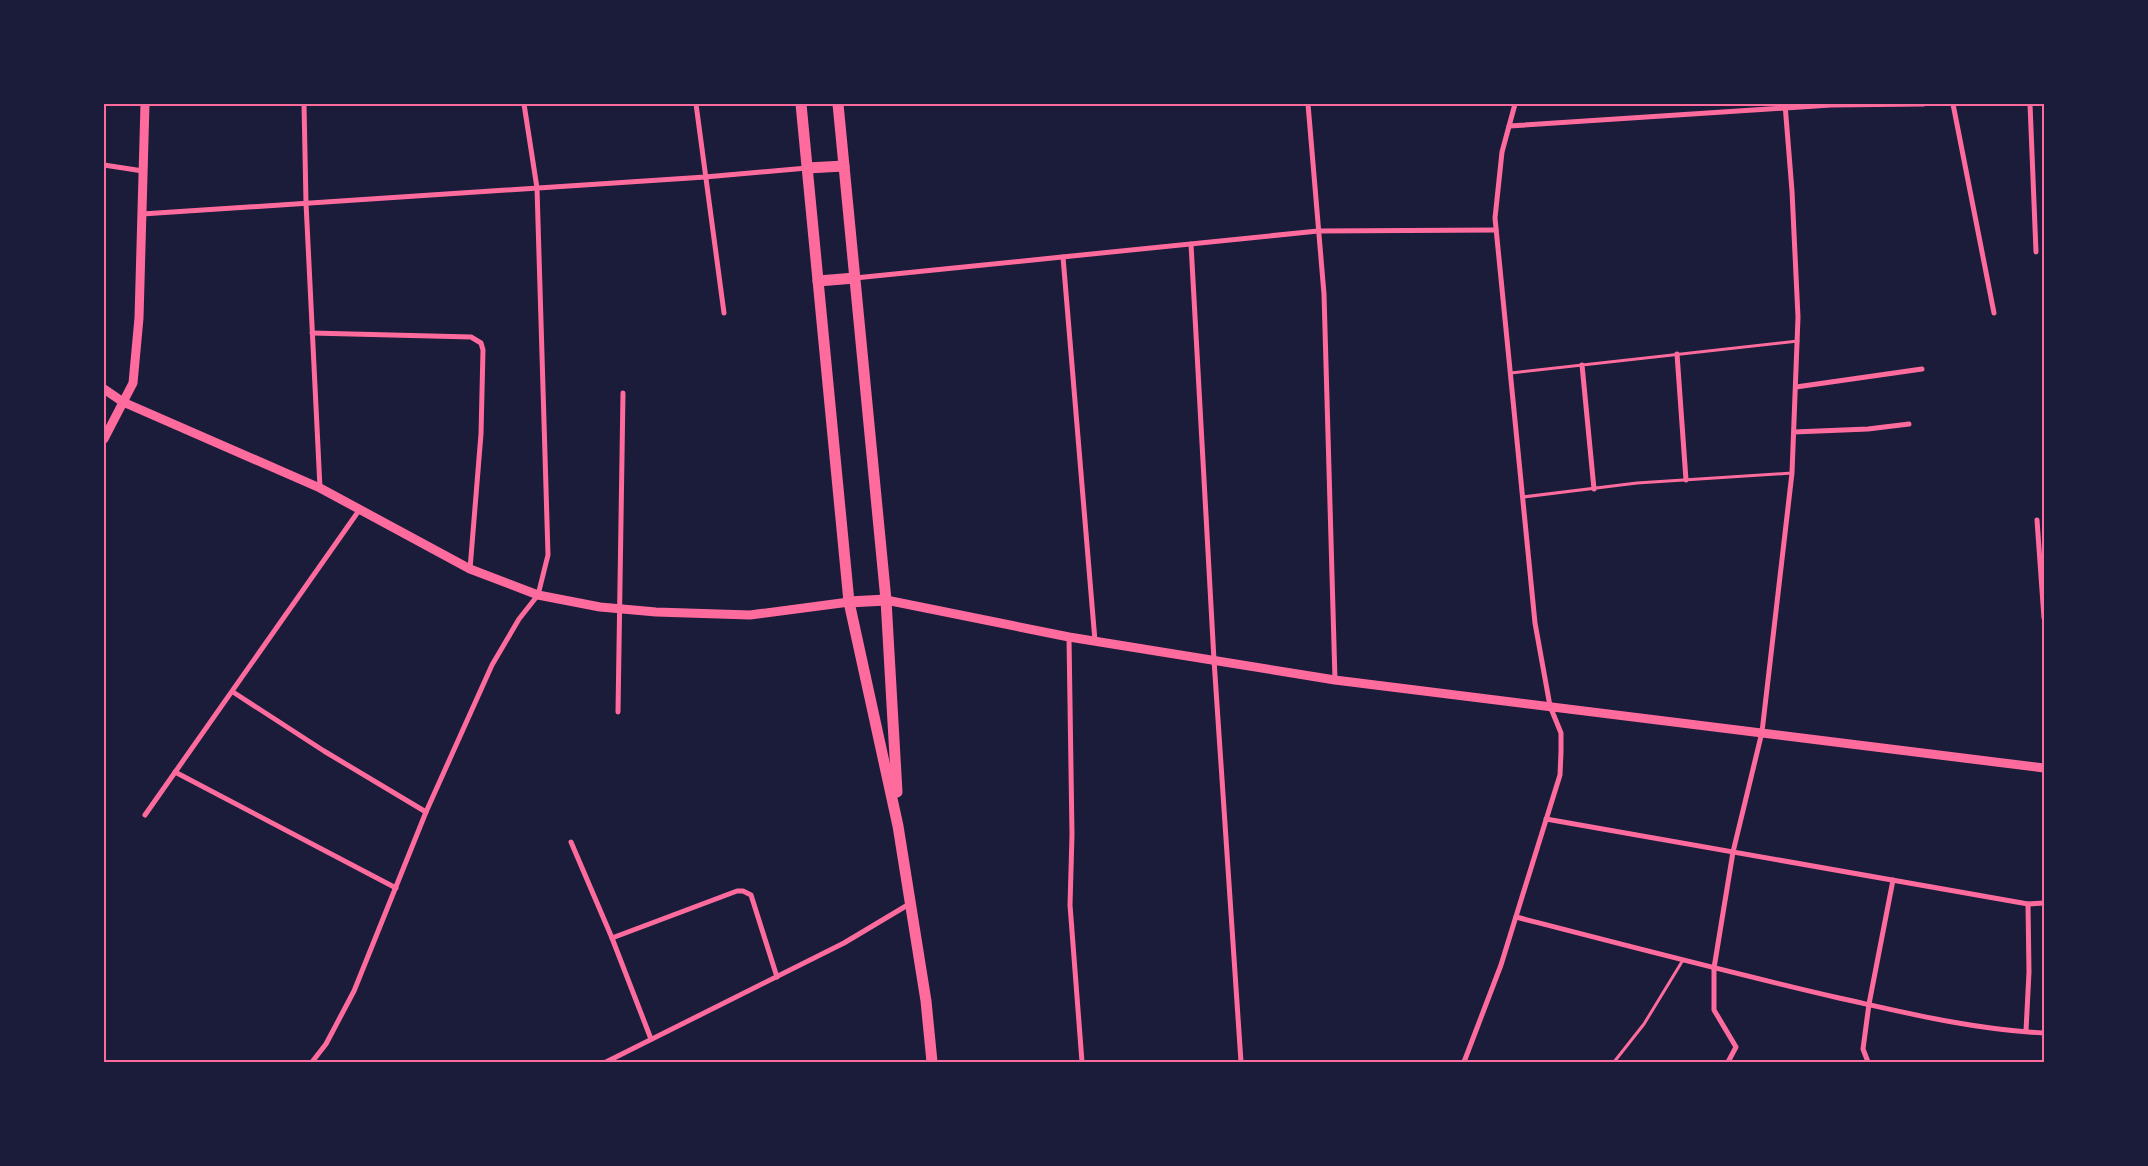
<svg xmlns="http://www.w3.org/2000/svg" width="2148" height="1166" viewBox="0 0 2148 1166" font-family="Commissioner,sans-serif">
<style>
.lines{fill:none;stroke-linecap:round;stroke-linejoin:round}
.service{stroke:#ff6b9d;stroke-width:3}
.minor{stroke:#ff6b9d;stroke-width:5}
.tertiary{stroke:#ff6b9d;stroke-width:9}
.primary{stroke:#ff6b9d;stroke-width:11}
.neatline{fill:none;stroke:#ff6b9d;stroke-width:2}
</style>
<rect width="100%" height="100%" fill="#1b1b3a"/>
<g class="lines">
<g class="service">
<polyline points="1511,373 1798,341"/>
<polyline points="1523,497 1637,483 1792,473"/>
<polyline points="1614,1062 1644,1024 1683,960"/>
</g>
<g class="minor">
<polyline points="304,104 306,203 320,488"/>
<polyline points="696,104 724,313"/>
<polyline points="1308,104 1324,294 1335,680"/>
<polyline points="1953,104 1994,313"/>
<polyline points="2030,104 2036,252"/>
<polyline points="1509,126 1831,105 1924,104"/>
<polyline points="104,165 143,171"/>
<polyline points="142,214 705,177 807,168"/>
<polyline points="1191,244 1214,660 1241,1062"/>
<polyline points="1063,257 1095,641"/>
<polyline points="855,278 1318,231 1496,230"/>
<polyline points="312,333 471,337 481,343 483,350 481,434 470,569"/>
<polyline points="1677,354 1686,480"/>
<polyline points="1582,365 1594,489"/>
<polyline points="1796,387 1922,369"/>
<polyline points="1794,432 1868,429 1909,424"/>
<polyline points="2037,520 2044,618"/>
<polyline points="1069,637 1072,835 1070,905 1082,1062"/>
<polyline points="233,692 324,751 426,812"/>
<polyline points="618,712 623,393"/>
<polyline points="175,772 396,888"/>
<polyline points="145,815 360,509"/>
<polyline points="1546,819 2028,904 2044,903"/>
<polyline points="571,842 612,938 651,1039"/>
<path d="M1516 917C1624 945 1731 973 1839 998 1907 1013 1975 1030 2044 1033"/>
<polyline points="612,938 737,891 743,891 751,895 777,977"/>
<polyline points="2026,1031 2029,972 2028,904"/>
<polyline points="312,1062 326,1044 354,991 426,812 492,665 519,619 538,595 548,555 537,188 524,104"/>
<polyline points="606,1062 844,943 911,903"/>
<polyline points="1464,1062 1501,965 1522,897 1560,775 1561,752 1561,733 1550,706 1535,623 1495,218 1502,152 1515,104"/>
<polyline points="1728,1062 1736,1047 1714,1010 1714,968 1733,852 1762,732 1792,473 1798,317 1792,191 1785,104"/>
<polyline points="1868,1062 1863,1049 1869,1004 1893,880"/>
</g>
<g class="tertiary">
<polyline points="104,389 123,402 320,488 470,569 538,595 600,607 656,612 750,615 849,602"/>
<polyline points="104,439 133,383 139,318 145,104"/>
<polyline points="886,600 1069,637 1335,680 2044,768"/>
</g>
<g class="primary">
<polyline points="801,104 849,602 898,826 926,1001 932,1062"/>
<polyline points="838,104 886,600 897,792"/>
<polyline points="807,168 844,166"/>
<polyline points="818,281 855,278"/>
<polyline points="849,602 886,600"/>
</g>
</g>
<rect width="2148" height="1166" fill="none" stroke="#1b1b3a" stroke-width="210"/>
<rect x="105" y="105" width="1938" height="956" class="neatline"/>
</svg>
